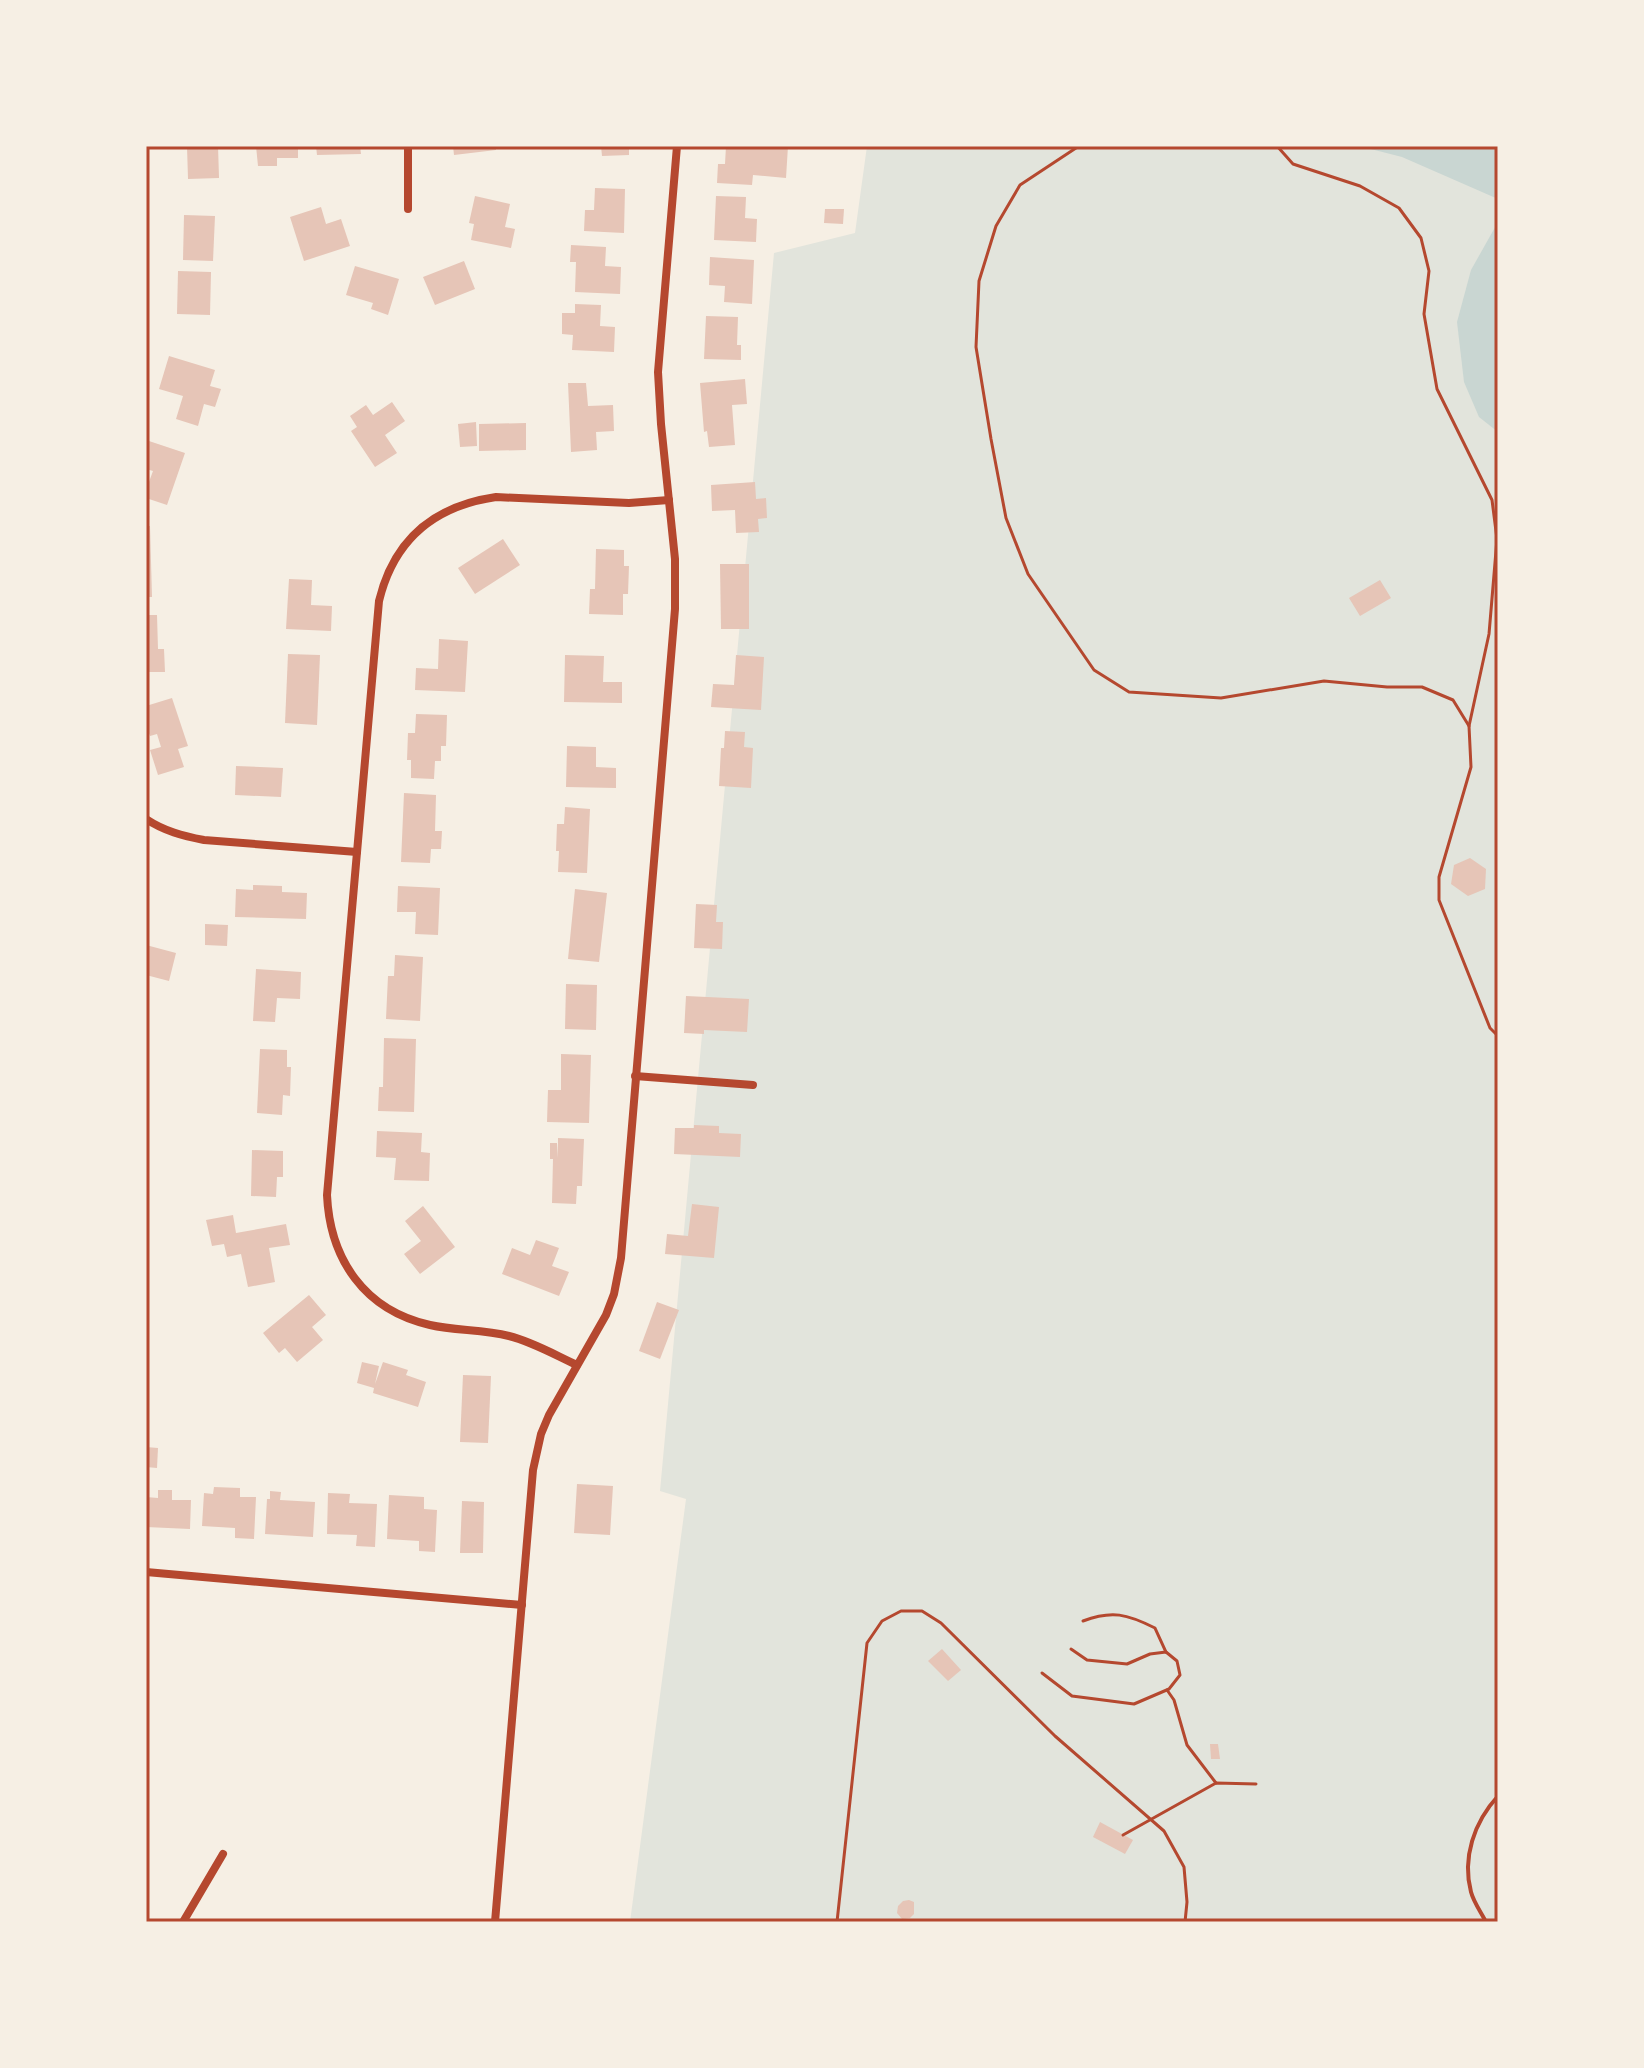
<svg xmlns="http://www.w3.org/2000/svg" width="1644" height="2068" viewBox="0 0 1644 2068" font-family="Bitter,serif">
<style>
.green{fill:#e2e4dc}
.water{fill:#c9d6d2}
.building{fill:#e6c5b7}
.lines{fill:none;stroke-linecap:round;stroke-linejoin:round}
.path{stroke:#b5482f;stroke-width:3}
.service{stroke:#b5482f;stroke-width:4}
.minor{stroke:#b5482f;stroke-width:8}
.neatline{fill:none;stroke:#b5482f;stroke-width:3}
</style>
<rect width="100%" height="100%" fill="#f6efe4"/>
<polygon class="green" points="867,146 1498,146 1498,1922 630,1922 686,1499 660,1491 774,253 855,233"/>
<g class="water">
<polygon points="1359,146 1498,146 1498,199 1402,157"/>
<polygon points="1498,222 1498,432 1479,417 1464,382 1457,322 1471,270"/>
</g>
<g class="building">
<polygon points="187,146 218,146 219,178 188,179"/>
<polygon points="256,146 298,146 298,158 277,158 277,166 258,166"/>
<polygon points="316,146 360,146 361,154 317,155"/>
<polygon points="453,146 496,146 496,150 454,155"/>
<polygon points="601,146 629,146 629,155 602,156"/>
<polygon points="726,146 788,146 786,178 753,175 752,185 717,183 718,164 725,164"/>
<polygon points="595,188 625,189 624,233 584,231 585,210 594,210"/>
<polygon points="475,196 510,204 505,227 515,229 511,248 471,240 474,224 469,223"/>
<polygon points="716,196 746,197 745,218 757,219 756,242 714,240"/>
<polygon points="321,207 326,224 341,219 350,246 304,261 290,217"/>
<polygon points="825,209 844,209 843,224 824,223"/>
<polygon points="184,215 215,216 213,261 183,260"/>
<polygon points="571,245 606,247 605,266 621,267 620,294 575,292 576,262 570,262"/>
<polygon points="710,257 754,260 752,304 724,302 725,286 709,285"/>
<polygon points="464,261 475,289 435,305 423,277"/>
<polygon points="355,266 399,279 388,315 371,309 373,303 346,295"/>
<polygon points="178,271 211,272 210,315 177,314"/>
<polygon points="575,304 601,305 600,326 615,327 614,352 572,350 573,335 562,334 562,313 575,313"/>
<polygon points="706,316 738,317 737,345 741,345 741,360 704,359"/>
<polygon points="169,356 215,370 210,386 221,389 215,407 204,404 198,426 176,419 183,396 159,389"/>
<polygon points="745,379 747,404 732,405 735,445 709,447 707,431 704,432 700,383"/>
<polygon points="568,383 586,383 588,406 613,405 614,431 596,432 597,450 571,452"/>
<polygon points="392,402 405,421 385,435 397,453 375,467 351,431 357,427 350,416 366,405 373,415"/>
<polygon points="476,422 477,446 460,447 458,424"/>
<polygon points="526,423 526,450 479,451 479,424"/>
<polygon points="146,440 185,453 167,505 146,498 146,490 153,471 146,469"/>
<polygon points="755,482 756,499 766,498 767,518 758,519 759,532 736,533 735,510 712,511 711,485"/>
<polygon points="146,526 150,526 152,597 146,597"/>
<polygon points="503,539 520,565 475,594 458,568"/>
<polygon points="596,549 624,550 624,566 629,566 628,594 623,594 623,615 589,614 590,589 595,589"/>
<polygon points="720,564 749,564 749,629 721,629"/>
<polygon points="289,579 312,580 311,605 332,606 331,631 286,629"/>
<polygon points="1380,580 1391,598 1360,616 1349,598"/>
<polygon points="146,615 157,615 158,649 164,649 165,672 146,672"/>
<polygon points="439,639 468,641 465,692 415,690 416,668 438,669"/>
<polygon points="288,654 320,655 317,725 285,723"/>
<polygon points="565,655 604,656 603,682 622,682 622,703 564,702"/>
<polygon points="736,655 764,657 761,710 711,707 713,684 734,685"/>
<polygon points="172,698 188,746 178,749 184,767 158,775 150,750 161,747 157,734 150,736 146,725 146,706"/>
<polygon points="416,714 447,715 446,746 441,746 441,761 435,761 434,779 411,778 411,760 407,760 408,733 415,733"/>
<polygon points="725,731 745,732 744,747 753,748 751,788 719,786 721,748 724,748"/>
<polygon points="567,746 596,747 596,767 616,768 616,788 566,787"/>
<polygon points="236,766 283,768 281,797 235,795"/>
<polygon points="404,793 436,795 435,831 442,831 441,849 431,849 430,863 401,862"/>
<polygon points="565,807 590,809 587,873 558,872 559,851 556,851 557,824 564,824"/>
<polygon points="1470,858 1486,869 1485,889 1468,896 1451,884 1454,865"/>
<polygon points="253,885 282,886 282,892 307,893 306,919 235,917 236,889 253,890"/>
<polygon points="398,886 440,888 438,935 415,934 416,912 397,912"/>
<polygon points="575,889 607,893 599,962 568,959"/>
<polygon points="696,904 717,905 716,922 723,922 722,949 694,948"/>
<polygon points="205,924 228,925 227,946 205,945"/>
<polygon points="146,945 176,953 169,981 146,975"/>
<polygon points="395,955 423,957 420,1021 386,1019 388,976 394,976"/>
<polygon points="256,969 301,972 300,999 277,998 275,1022 253,1021"/>
<polygon points="566,984 597,985 596,1030 565,1029"/>
<polygon points="686,996 749,999 747,1032 704,1030 704,1034 684,1033"/>
<polygon points="384,1038 416,1039 414,1112 378,1111 379,1087 383,1087"/>
<polygon points="260,1049 287,1050 287,1067 291,1067 290,1096 283,1095 282,1115 257,1113"/>
<polygon points="561,1054 591,1055 589,1123 547,1122 548,1090 561,1090"/>
<polygon points="694,1125 719,1126 719,1133 741,1134 740,1157 674,1154 675,1128 694,1128"/>
<polygon points="377,1131 422,1133 421,1152 430,1153 429,1181 394,1180 396,1158 376,1157"/>
<polygon points="558,1138 584,1139 582,1186 577,1186 576,1204 552,1203 553,1159 550,1159 550,1143 557,1143 558,1158"/>
<polygon points="252,1150 283,1151 283,1177 277,1177 276,1197 251,1196"/>
<polygon points="692,1204 719,1207 714,1258 665,1254 667,1234 688,1236"/>
<polygon points="423,1206 455,1247 420,1274 404,1254 421,1241 405,1221"/>
<polygon points="233,1215 236,1233 286,1224 290,1245 269,1248 275,1282 248,1287 241,1254 227,1257 224,1244 212,1246 206,1220"/>
<polygon points="536,1240 559,1248 552,1266 569,1272 559,1296 502,1274 512,1248 530,1255"/>
<polygon points="309,1295 326,1315 312,1327 323,1340 297,1362 285,1348 279,1353 263,1333"/>
<polygon points="657,1302 679,1310 660,1359 639,1351"/>
<polygon points="362,1362 379,1366 375,1384 383,1362 408,1370 406,1375 426,1382 418,1407 373,1393 374,1388 357,1383"/>
<polygon points="463,1375 491,1376 488,1443 460,1442"/>
<polygon points="146,1447 158,1448 157,1468 146,1467"/>
<polygon points="577,1484 613,1486 610,1535 574,1533"/>
<polygon points="214,1487 240,1488 240,1497 256,1497 254,1539 235,1538 235,1528 202,1526 204,1493 213,1494"/>
<polygon points="158,1490 172,1490 172,1500 191,1500 190,1529 146,1527 146,1497 158,1498"/>
<polygon points="270,1491 281,1492 280,1500 315,1502 313,1537 265,1534 267,1499 270,1499"/>
<polygon points="328,1493 350,1494 349,1503 377,1504 375,1547 356,1546 357,1535 327,1534"/>
<polygon points="389,1495 424,1497 424,1509 437,1510 435,1552 419,1551 419,1541 387,1539"/>
<polygon points="462,1501 484,1502 483,1553 460,1553"/>
<polygon points="942,1649 961,1670 948,1681 928,1661"/>
<polygon points="1210,1744 1218,1744 1220,1759 1211,1759"/>
<polygon points="1100,1822 1133,1840 1125,1854 1093,1837"/>
<polygon points="909,1900 914,1902 914,1914 910,1918 902,1919 897,1913 898,1906 903,1901"/>
</g>
<g class="lines">
<g class="path">
<polyline points="1079,146 1020,185 996,226 979,281 976,347 991,439 1006,518 1028,574 1094,670 1129,692 1221,698 1324,681 1387,687 1422,687 1453,700 1469,726"/>
<polyline points="1277,146 1293,164 1360,186 1399,208 1421,238 1429,271 1424,314 1437,389 1492,500 1497,539 1489,634 1469,726 1471,767 1439,877 1439,900 1490,1028 1498,1036"/>
<path d="M1083 1621C1112 1610 1127 1614 1155 1628L1166 1652"/>
<polyline points="1042,1673 1072,1696 1134,1704 1169,1689 1180,1675 1177,1661 1166,1652 1150,1654 1127,1664 1087,1660 1071,1649"/>
<polyline points="1167,1690 1174,1700 1187,1745 1216,1783"/>
<polyline points="1123,1835 1216,1783 1256,1784"/>
<polyline points="837,1922 867,1643 882,1621 901,1611 922,1611 941,1623 1055,1736 1164,1831 1184,1867 1187,1902 1185,1922"/>
</g>
<path class="service" d="M1486 1922C1481 1912 1474 1903 1471 1892 1462 1858 1474 1822 1498 1796"/>
<g class="minor">
<polyline points="408,146 408,209"/>
<path d="M146 819C164 831 183 836 204 840L357 852"/>
<polyline points="635,1076 753,1085"/>
<path d="M577 1365C555 1355 533 1342 509 1336 483 1329 456 1331 430 1325 364 1310 330 1259 327 1195L379 601C394 539 434 506 496 497L629 503 669 500"/>
<polyline points="146,1572 522,1605"/>
<polyline points="183,1922 223,1854"/>
<polyline points="495,1922 533,1470 541,1434 549,1415 606,1315 614,1294 621,1258 675,609 675,559 661,424 658,372 677,146"/>
</g>
</g>
<rect width="1644" height="2068" fill="none" stroke="#f6efe4" stroke-width="296"/>
<rect x="148" y="148" width="1348" height="1772" class="neatline"/>
</svg>
